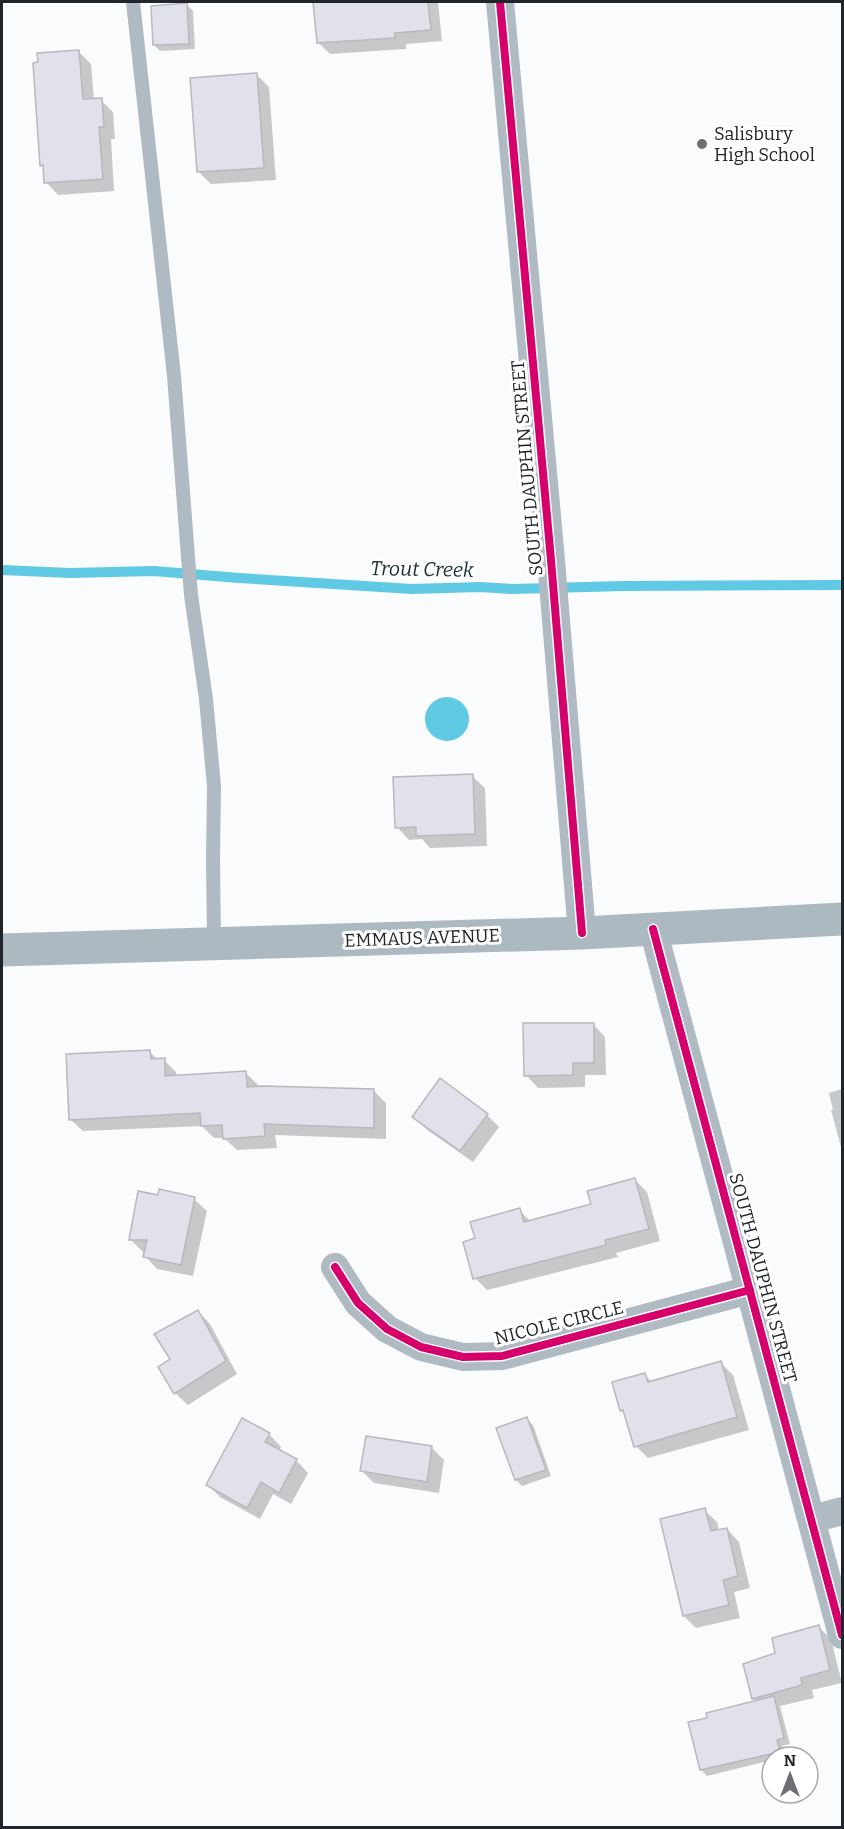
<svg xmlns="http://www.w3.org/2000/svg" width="844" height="1829" viewBox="0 0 844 1829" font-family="Bitter,serif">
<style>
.water{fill:#60c9e3}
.shadow{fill:#0003}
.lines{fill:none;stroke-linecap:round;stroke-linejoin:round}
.stream{stroke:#60c9e3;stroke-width:10}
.building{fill:#e1e1ec;stroke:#b8b8bd;stroke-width:1.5}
.service{stroke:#afbac2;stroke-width:14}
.minor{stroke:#afbac2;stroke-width:28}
.secondary{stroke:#adb9c1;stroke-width:33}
.cycleway-casing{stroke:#fff;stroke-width:11}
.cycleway{stroke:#d6006c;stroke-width:8}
.poi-dot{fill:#6c6f74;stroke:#fff;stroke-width:2}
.labels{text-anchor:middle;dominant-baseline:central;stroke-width:6;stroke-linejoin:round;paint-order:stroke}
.poi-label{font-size:18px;fill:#20242b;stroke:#fff;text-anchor:start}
.street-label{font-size:18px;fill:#20242b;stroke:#fff}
.water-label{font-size:20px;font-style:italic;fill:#192f36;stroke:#fff}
</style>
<rect width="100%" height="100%" fill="#f9fbfd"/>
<circle class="water" cx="447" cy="719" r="22"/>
<g class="shadow">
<polygon points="315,2 438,2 442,41 406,44 406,49 330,54 318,42"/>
<polygon points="187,5 193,11 195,49 160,51 154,45"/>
<polygon points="79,52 91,64 94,100 101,100 113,112 115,139 111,139 114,191 58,195 46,182 45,169 42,165 39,64"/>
<polygon points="256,74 269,87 276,180 211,184 198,171"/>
<polygon points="472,776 485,788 487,846 430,848 422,839 409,840 397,827"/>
<polygon points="593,1024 605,1037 606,1075 585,1075 585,1087 538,1088 526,1075"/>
<polygon points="150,1052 158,1060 164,1060 176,1072 177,1077 246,1073 258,1085 258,1088 373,1090 386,1103 386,1139 275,1135 277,1148 237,1150 224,1138 214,1138 202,1126 83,1131 70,1119"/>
<polygon points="842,1089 842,1151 831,1110 833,1110 829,1093"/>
<polygon points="487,1115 499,1127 473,1162 426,1129 414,1117"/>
<polygon points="635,1180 647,1192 660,1241 616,1253 618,1257 487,1290 475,1278 477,1239 519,1210 531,1222 592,1205"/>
<polygon points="159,1197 194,1199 207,1211 193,1276 157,1269 145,1256 146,1252 143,1252 130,1239"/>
<polygon points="198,1311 210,1324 237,1374 188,1405 175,1393 172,1360"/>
<polygon points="721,1363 733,1375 749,1430 648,1458 636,1446 627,1416 621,1411 613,1383 645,1375 652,1382"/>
<polygon points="527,1419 533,1425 551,1476 522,1486 516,1480 498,1429"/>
<polygon points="269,1434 281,1447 279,1451 296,1460 308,1473 291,1504 273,1494 260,1519 220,1497 208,1485"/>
<polygon points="431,1447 444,1460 439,1493 374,1483 362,1471"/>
<polygon points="704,1510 717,1522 719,1531 727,1529 739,1542 750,1588 734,1592 740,1618 696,1628 684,1616"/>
<polygon points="819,1627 831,1639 842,1683 812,1690 814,1698 780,1706 790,1744 782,1746 785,1757 772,1757 772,1760 707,1776 701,1770 757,1702 753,1698 777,1654"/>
</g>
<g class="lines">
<polyline class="stream" points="2,570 70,573 154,571 239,578 412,589 480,587 512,589 623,586 842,585"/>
</g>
<g class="building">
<polygon points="313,2 428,2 431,30 395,33 395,38 317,43"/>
<polygon points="187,3 189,44 153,45 151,6"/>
<polygon points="79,50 83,99 102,98 104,127 99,127 103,179 44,183 43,165 40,166 33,63 38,62 37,53"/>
<polygon points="257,73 264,168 197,172 190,78"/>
<polygon points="473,774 475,834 416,836 416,827 395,828 393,777"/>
<polygon points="523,1023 594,1023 594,1063 573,1063 573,1075 524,1076"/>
<polygon points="150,1050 151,1059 165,1058 165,1076 246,1071 247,1087 264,1086 374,1089 374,1128 264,1124 265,1136 223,1139 222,1125 201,1126 200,1113 69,1120 66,1054"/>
<polygon points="440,1078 488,1114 460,1151 412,1117"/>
<polygon points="635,1178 649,1229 605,1240 606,1245 473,1279 463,1242 475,1238 470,1222 520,1208 524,1222 591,1204 587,1191"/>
<polygon points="159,1189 195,1197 181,1265 143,1257 147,1240 129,1240 138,1191 158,1195"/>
<polygon points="198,1310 226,1361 174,1394 158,1367 170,1359 154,1334"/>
<polygon points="721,1361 737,1417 634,1447 623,1410 620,1411 612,1382 645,1373 648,1382"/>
<polygon points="527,1417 546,1470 515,1480 496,1428"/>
<polygon points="242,1418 270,1433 265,1442 297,1459 279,1493 261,1482 247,1508 206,1485"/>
<polygon points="366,1436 432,1446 427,1482 360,1471"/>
<polygon points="705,1508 711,1531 727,1528 738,1576 723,1580 729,1605 683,1616 660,1519"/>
<polygon points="819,1625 830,1670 801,1678 802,1685 752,1699 743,1664 775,1653 772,1638"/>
<polygon points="774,1696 784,1738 777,1740 780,1752 700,1770 688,1722 707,1718 706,1713"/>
</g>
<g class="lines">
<polyline class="service" points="133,2 174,376 191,595 206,699 214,786 213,860 214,944"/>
<g class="minor">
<polyline points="500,2 551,560 582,933"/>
<polyline points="653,929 842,1635"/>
<polyline points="335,1267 358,1303 387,1329 421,1347 463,1357 502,1356 750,1290"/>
<polyline points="812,1519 842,1511"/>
</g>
<polyline class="secondary" points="2,950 582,933 842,919"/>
<defs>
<g id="cycleway">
<polyline points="500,2 551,560 582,933"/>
<polyline points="653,929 842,1635"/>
<polyline points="335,1267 358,1303 387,1329 421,1347 463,1357 502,1356 750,1290"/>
</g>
</defs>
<use href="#cycleway" class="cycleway-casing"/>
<use href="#cycleway" class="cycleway"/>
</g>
<circle class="poi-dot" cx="702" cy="144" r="6"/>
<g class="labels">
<g class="poi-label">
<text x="714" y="134">Salisbury<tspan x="714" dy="21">High School</tspan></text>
</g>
<g class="street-label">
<text transform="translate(527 468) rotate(-95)">SOUTH DAUPHIN STREET</text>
<text transform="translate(422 938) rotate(-2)">EMMAUS AVENUE</text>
<text transform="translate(763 1278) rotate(75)">SOUTH DAUPHIN STREET</text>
<text transform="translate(559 1323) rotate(-14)">NICOLE CIRCLE</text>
</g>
<g class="water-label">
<text transform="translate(422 569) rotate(1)">Trout Creek</text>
</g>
</g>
<rect width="844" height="1829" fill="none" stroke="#20242b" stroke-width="6"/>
<g transform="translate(790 1775)"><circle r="28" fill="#ffffff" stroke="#a6a7aa" stroke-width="1.5"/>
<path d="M0-4.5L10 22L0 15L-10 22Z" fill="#6c6f74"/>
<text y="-9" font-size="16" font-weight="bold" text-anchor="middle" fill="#20242b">N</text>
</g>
</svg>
